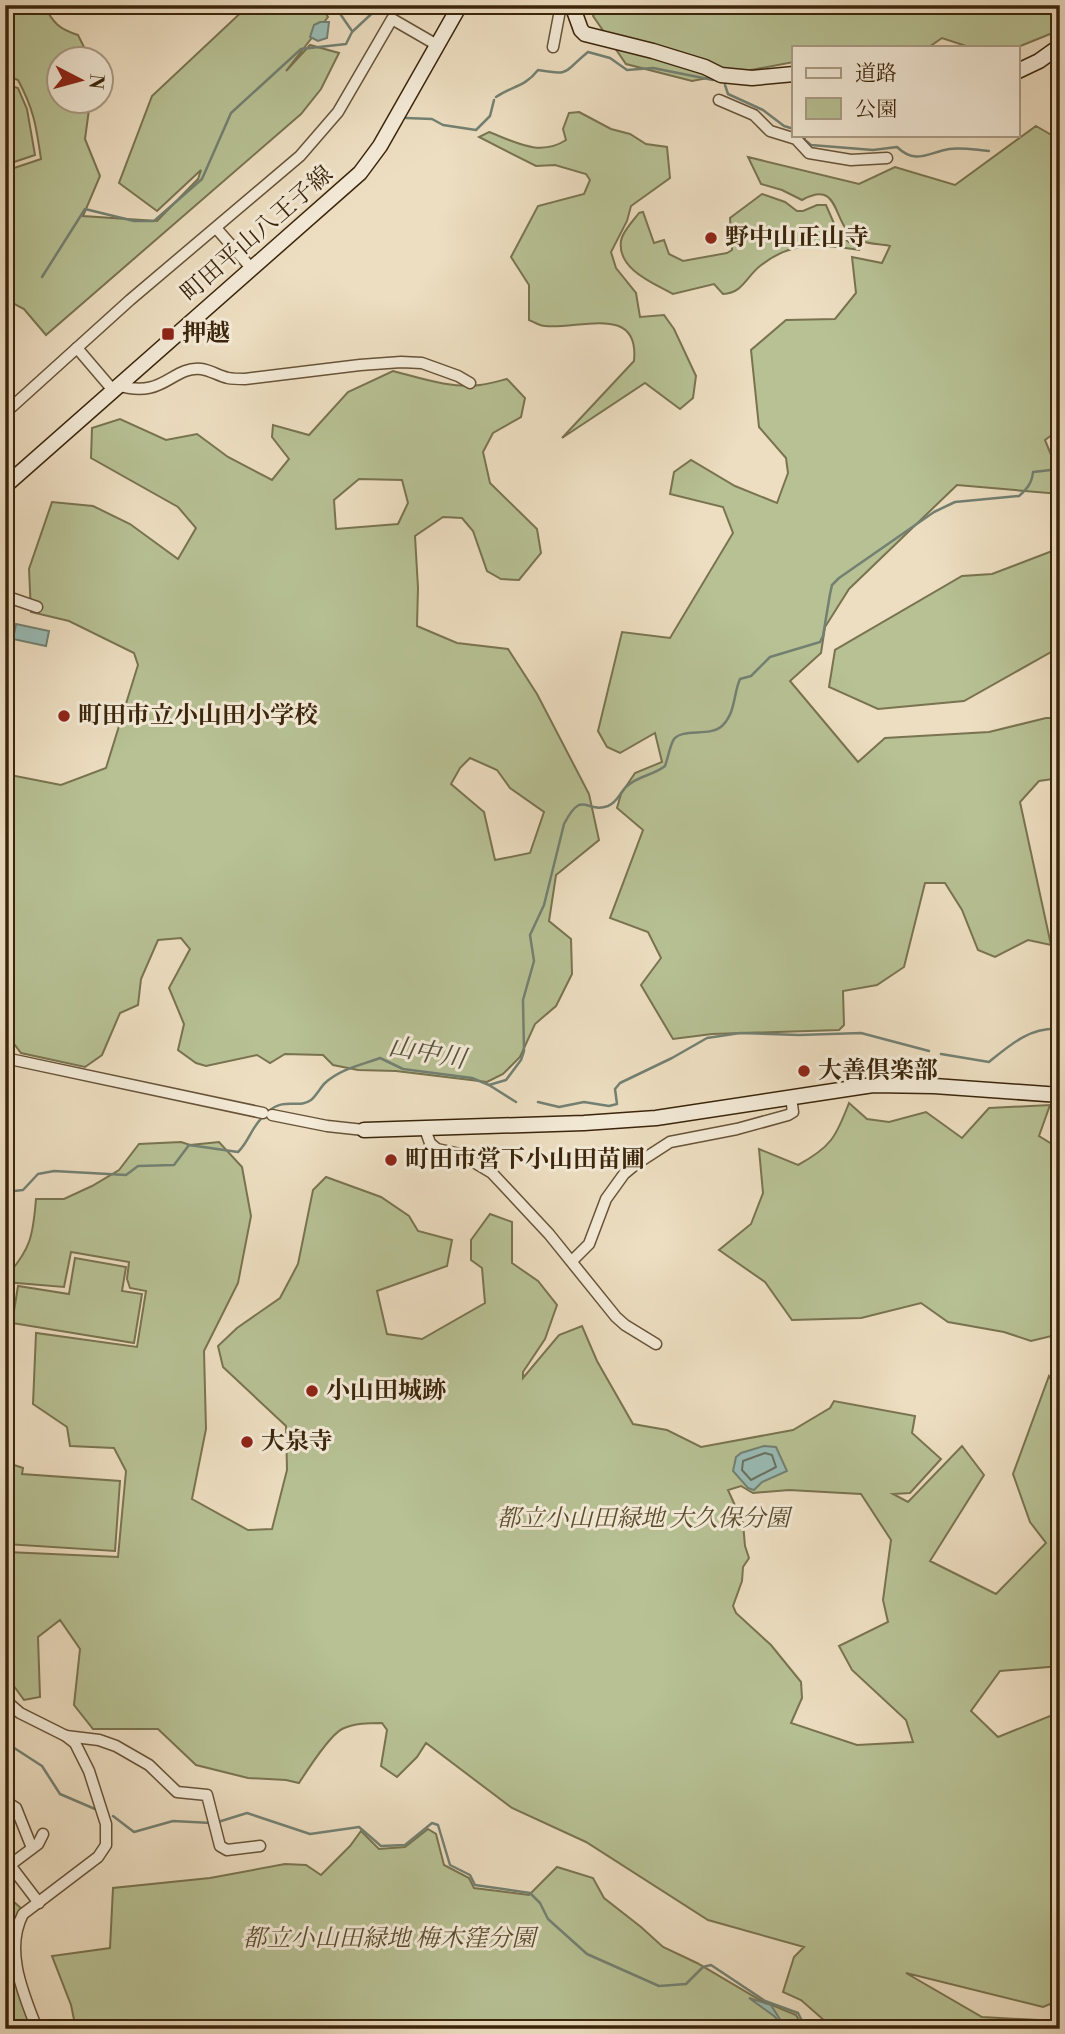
<svg xmlns="http://www.w3.org/2000/svg" width="1065" height="2034" viewBox="0 0 1065 2034" font-family="'Libre Bodoni','Noto Serif JP',serif">
<style>
.green{fill:#b7c194;stroke:#797350;stroke-width:2;fill-rule:evenodd}
.water{fill:#99bcb6;stroke:#738072;stroke-width:2}
.lines{fill:none;stroke-linecap:round;stroke-linejoin:round}
.shore{stroke:#6a7060;stroke-width:2}
.stream{stroke:#738072;stroke-width:2.5}
.street-casing{stroke:#685338;stroke-width:13}
.secondary-casing{stroke:#3b250b;stroke-width:17}
.street{stroke:#f3ead7;stroke-width:10}
.secondary{stroke:#f3ead7;stroke-width:14}
.poi-dot{fill:#8f2418;stroke:#f3ead7;stroke-width:2.5}
.labels{text-anchor:middle;dominant-baseline:central;stroke-width:6;stroke-linejoin:round;paint-order:stroke}
.street-label{font-size:24px;fill:#3b250b;stroke:#f3ead7}
.poi-label{font-size:24px;font-weight:bold;fill:#3b250b;stroke:#f3ead7;text-anchor:start}
.park-label{font-size:24px;font-style:italic;fill:#5a4c2d;stroke:#f3ead7}
.water-label{font-size:26px;font-style:italic;fill:#57523e;stroke:#f3ead7}
</style>
<rect width="100%" height="100%" fill="#eddec1"/>
<filter id="stains"><feTurbulence type="fractalNoise" baseFrequency=".00286" numOctaves="4"/><feColorMatrix values="0 0 0 0 .2 0 0 0 0 .09 0 0 0 0 .02 0 0 0 .5 -.17"/></filter>
<radialGradient id="worn" r=".72"><stop offset=".6" stop-color="#630" stop-opacity="0"/><stop offset="1" stop-color="#630" stop-opacity=".3"/></radialGradient>
<g class="green">
<path d="M5 5H44C53 23 59 29 78 35L90 59 60 60V102H90L85 139 100 176 83 216 157 221 198 179 201 170 157 211 119 183 152 96 249 5H320L328 17 286 71 310 45 339 53 321 89 301 114 46 335 24 309 5 299V171L41 159C36 125 34 110 18 80L5 75Z"/>
<polygon points="598,5 1060,5 1060,30 1018,47 969,47 942,38 929,47 794,47 794,62 692,81 626,64 593,16"/>
<polygon points="5,84 18,88 27,109 35,155 5,165"/>
<path d="M579 112 611 129 630 134 646 144 667 147 670 178 631 206 627 221 611 252 616 268 636 293 640 317 664 315 674 329 696 376 693 398 680 409 645 383 562 438 634 361C640 303 578 330 545 326 539 326 534 322 529 320V285L511 257 538 206 584 194 590 180 586 174 555 165 536 166 479 137 489 132C515 142 540 157 566 140L563 129 569 113Z"/>
<path d="M1036 126 1060 140V429L1045 440 1060 477V494L957 485 849 589 825 627 821 653 790 681 858 762 885 738 989 732 1046 718H1060V778L1039 781 1020 802 1051 945 1028 940 995 957 978 950 962 910 945 883H925L904 967 877 985 843 991 844 1025 839 1030 712 1034 673 1039 641 985 661 958 648 932 610 918 643 830 617 808 621 794 635 773 662 762 655 733 620 753 607 747 598 731 622 632 670 638 733 533 723 507 670 494 674 472 691 460 735 486 777 503 788 473 786 458 759 427 751 350 786 320 835 319 856 293 852 257 882 263 890 246C876 243 858 245 848 232 833 214 837 181 802 200L782 190 761 184 748 157 859 184 895 167 955 185Z"/>
<path d="M762 194 785 202 797 211H803L817 205H826L839 235 860 250C823 244 792 240 760 266 746 277 743 293 723 294L714 284 673 294C653 283 617 269 621 241 622 232 633 221 639 213L643 212 654 243 664 240 669 254 683 261 727 253 732 250 730 218Z"/>
<path d="M393 371C420 378 452 389 480 385 489 384 499 381 507 379L525 398 521 417 493 433 483 452 490 483 537 529 541 553 519 580 501 579 487 571 473 531 462 518 443 517 415 536 418 588 417 626 457 643 508 649 537 694 589 794 599 840 556 875 549 921 571 939 572 974 556 1006 535 1024 520 1057 503 1074 487 1082 396 1071 358 1070 333 1065 323 1055 285 1054 270 1063 257 1055 206 1066 196 1063 178 1050 184 1024 169 988 190 949 181 938 158 940 141 979 138 1005 120 1013 102 1055 85 1067 21 1053 5 1032V774L61 785 106 768 138 665 134 653 69 621 31 612 29 569 52 502 93 506 130 524 178 559 196 528 178 507 91 458 92 428 120 419 166 440 197 434 228 457 272 480 289 459 272 437 273 425 309 435 348 392ZM359 479 402 480 408 503 398 524 336 529 334 500ZM470 758 497 770 510 788 544 812 530 853 495 860 484 812 451 784 460 768Z"/>
<polygon points="1060,548 1060,647 964,701 878,709 829,687 835,650 962,576 992,574"/>
<path d="M849 1103 867 1119 889 1122 926 1112 962 1138 989 1108 1050 1105 1039 1136 1060 1149V1334L1031 1341 1004 1332 948 1322 921 1303 861 1318 792 1320 765 1282 719 1250 751 1224 763 1193 759 1149 798 1165C831 1147 836 1137 849 1103Z"/>
<path d="M181 1142 190 1145 219 1142 242 1167 251 1216 238 1283 204 1351 206 1429 192 1499 248 1530 272 1529 287 1470 286 1426 223 1367 218 1346 237 1328 280 1298 298 1264 313 1190 326 1177 381 1197 409 1216 418 1231 452 1240 447 1266 377 1291 387 1334 422 1339 485 1303 482 1268 471 1260V1240L490 1214 512 1222V1263L538 1281 557 1305 545 1339 523 1372V1378L559 1335 582 1326 597 1361 633 1424 667 1430 701 1447 793 1430 830 1408 834 1401 915 1416 912 1433 941 1459 910 1493 893 1494 908 1502 962 1446 984 1475 930 1561 996 1594 1046 1543 1030 1522 1013 1474 1049 1376 1060 1389V1562L1057 1560 1060 1568V1666L1000 1671 971 1711 998 1737 1060 1712V2000L1043 2007 906 1973 982 2017 1038 2020 1049 2029H834L801 2000 783 1992 794 1957 804 1947 708 1920 586 1842 512 1808 426 1743 417 1757 397 1777 381 1766 387 1730 382 1723C370 1723 354 1723 342 1729 329 1736 308 1769 299 1783L286 1780 248 1778 196 1765 158 1729H93L74 1705 80 1649 60 1620 38 1637 40 1697 24 1700 5 1674V1542L11 1482 5 1532V1462L23 1468 22 1474 120 1481 115 1551 6 1544 7 1552 118 1557 126 1471 114 1448 70 1446 67 1427 33 1404 36 1333 137 1347 146 1291 130 1288 127 1279 129 1262 71 1252 64 1287 5 1282V1278C31 1249 33 1236 36 1199H64L92 1186 119 1170 139 1144ZM741 1486 753 1493 789 1490 861 1494 891 1540 883 1600 888 1622 839 1646 852 1670 906 1720 913 1742 857 1745 791 1723 802 1698 801 1682 771 1645 736 1613 733 1606 742 1581 743 1567 749 1558 745 1546 743 1523 728 1490Z"/>
<polygon points="75,1258 126,1267 122,1291 142,1294 134,1343 12,1323 18,1286 69,1294"/>
<polygon points="428,1829 436,1834 444,1865 469,1878 474,1888 529,1895 557,1867 593,1878 604,1898 641,1927 663,1947 697,1963 760,2000 796,2015 804,2029 76,2029 71,2005 52,1956 110,1948 113,1888 210,1878 285,1864 306,1865 321,1875 350,1846 361,1831 379,1849 405,1847"/>
<polygon points="5,1894 22,1909 11,1946 34,2029 5,2029"/>
</g>
<g class="water">
<polygon points="320,22 329,22 327,38 318,41 310,37 314,25"/>
<polygon points="16,624 49,631 46,646 13,639"/>
<polygon points="764,1446 776,1447 787,1471 762,1482 754,1490 748,1488 733,1471 736,1457 741,1453"/>
<polygon points="749,1998 771,2005 786,2029 774,2016"/>
</g>
<g class="lines">
<polygon class="shore" points="765,1453 772,1455 776,1467 751,1480 742,1470 743,1461"/>
<g class="stream">
<polyline points="334,5 352,31"/>
<polyline points="725,85 728,94 763,110 784,126 794,129"/>
<path d="M496 97C512 86 525 87 538 70 572 76 563 72 588 52L610 58 627 70 653 68 713 80"/>
<polyline points="406,118 432,119 443,125 476,130 490,116 494,100"/>
<path d="M804 135 805 140 811 145 873 150 897 147C916 165 927 153 949 149 962 147 976 150 989 151"/>
<polyline points="42,277 85,209 134,221 154,221 202,179 231,113 301,49 346,44 352,32 381,5"/>
<path d="M941 1054 989 1062C1011 1044 1030 1027 1060 1029"/>
<path d="M489 1085 506 1080 521 1060 524 1051 523 1000 534 961 530 935 544 905 564 824C583 788 585 814 608 806 618 802 620 792 627 786 638 776 654 775 665 766 668 758 670 745 674 739 683 728 710 737 722 726 736 712 733 695 740 679L751 676 770 657 820 642 823 636 830 594 832 585 839 578 934 512 955 502 1019 496C1027 489 1032 483 1033 472L1060 469"/>
<polyline points="538,1102 559,1107 584,1102 609,1106 617,1104 615,1089 620,1083 672,1058 707,1038 740,1033 799,1035 861,1033 929,1051"/>
<path d="M269 1111C285 1097 299 1109 311 1100 316 1096 320 1088 325 1083 340 1069 361 1065 380 1058L403 1069 472 1078 489 1085 516 1102"/>
<path d="M5 1192 23 1190 38 1174 54 1171 126 1175 138 1166 174 1165 189 1145 238 1152C250 1140 251 1127 264 1116"/>
<polyline points="5,1742 42,1766 60,1794 95,1809"/>
<polyline points="113,1816 134,1832 173,1821 211,1823"/>
<polyline points="218,1822 247,1813 310,1834 359,1827 381,1846 405,1845 432,1823 438,1825 450,1865 470,1875 475,1885 530,1893 540,1903 548,1919 587,1954 659,1986 686,1984 703,1967 711,1965 765,2001 798,2013 806,2029"/>
</g>
<defs>
<g id="street">
<polyline points="553,47 561,5"/>
<polyline points="719,100 754,115 770,131 796,139 809,153 851,160 887,158"/>
<polyline points="216,228 252,269"/>
<polyline points="77,348 112,389"/>
<path d="M117 385C164 400 171 366 201 369 210 370 219 376 228 378 233 379 239 379 245 379L360 365 401 362 422 363 458 376 470 383"/>
<polyline points="5,413 130,300 300,156 338,112 392,19 437,45"/>
<polyline points="5,596 37,607"/>
<polyline points="5,1058 263,1113"/>
<polyline points="272,1115 327,1126 364,1130"/>
<polyline points="425,1129 430,1143 437,1149 460,1154 492,1173 549,1234 616,1317 625,1325 656,1344"/>
<polyline points="572,1261 589,1244 606,1199 624,1174 636,1164 670,1142 737,1129 788,1115 793,1112 791,1097"/>
<path d="M5 1700 20 1713 66 1736 75 1743 89 1771 106 1824V1845L98 1857 23 1914C4 1950 23 1993 37 2029"/>
<polyline points="66,1736 99,1740 116,1746 149,1765 177,1792 207,1795 220,1846 227,1850 260,1846"/>
<polyline points="5,1801 16,1808 32,1848"/>
<polyline points="39,1903 10,1865 38,1844 43,1834"/>
</g>
<g id="secondary">
<polyline points="480,5 501,5"/>
<polyline points="572,5 581,30 585,34 653,51 705,67 721,75 752,78 794,74"/>
<polyline points="1018,71 1039,61 1060,46"/>
<polyline points="5,486 360,173 380,146 460,5"/>
<polyline points="364,1130 584,1123 656,1118 873,1085 934,1086 1060,1095"/>
</g>
</defs>
<use href="#street" class="street-casing"/>
<use href="#secondary" class="secondary-casing"/>
<use href="#street" class="street"/>
<use href="#secondary" class="secondary"/>
</g>
<g class="poi-dot">
<circle cx="711" cy="238" r="7"/>
<rect x="161" y="327" width="14" height="14" rx="3.5"/>
<circle cx="64" cy="716" r="7"/>
<circle cx="804" cy="1071" r="7"/>
<circle cx="391" cy="1160" r="7"/>
<circle cx="312" cy="1391" r="7"/>
<circle cx="247" cy="1442" r="7"/>
</g>
<g class="labels">
<g class="street-label">
<text transform="translate(257 234) rotate(-41)">町田平山八王子線</text>
</g>
<g class="poi-label">
<text x="725" y="238">野中山正山寺</text>
<text x="182" y="334">押越</text>
<text x="78" y="716">町田市立小山田小学校</text>
<text x="818" y="1071">大善倶楽部</text>
<text x="405" y="1160">町田市営下小山田苗圃</text>
<text x="326" y="1391">小山田城跡</text>
<text x="261" y="1442">大泉寺</text>
</g>
<g class="park-label">
<text x="643" y="1519">都立小山田緑地 大久保分園</text>
<text x="389" y="1939">都立小山田緑地 梅木窪分園</text>
</g>
<g class="water-label">
<text transform="translate(427 1053) rotate(10)">山中川</text>
</g>
</g>
<rect width="1065" height="2034" fill="none" stroke="#eddec1" stroke-width="28"/>
<rect x="7" y="7" width="1051" height="2020" fill="none" stroke="#3b250b" stroke-width="3.5"/>
<rect x="14" y="14" width="1037" height="2006" fill="none" stroke="#3b250b" stroke-width="2"/>
<rect x="792" y="46" width="228" height="91" fill="#f3ead7" stroke="#a99b85" stroke-width="2"/>
<rect x="806" y="68" width="35" height="10" fill="#f3ead7" stroke="#a99b85" stroke-width="2"/>
<text x="855" y="80" font-size="21" fill="#3b250b">道路</text>
<rect x="806" y="98" width="35" height="21" fill="#b7c194" stroke="#a99b85" stroke-width="2"/>
<text x="855" y="116" font-size="21" fill="#3b250b">公園</text>
<g transform="translate(80 80) rotate(96)"><circle r="33" fill="#f3ead7" stroke="#a99b85" stroke-width="2"/>
<path d="M0-5L12 26L0 18L-12 26Z" fill="#8f2418"/>
<text y="-10" font-size="19" font-weight="bold" text-anchor="middle" fill="#3b250b">N</text>
</g>
<rect width="100%" height="100%" filter="url(#stains)"/>
<rect width="100%" height="100%" fill="url(#worn)"/>
</svg>
